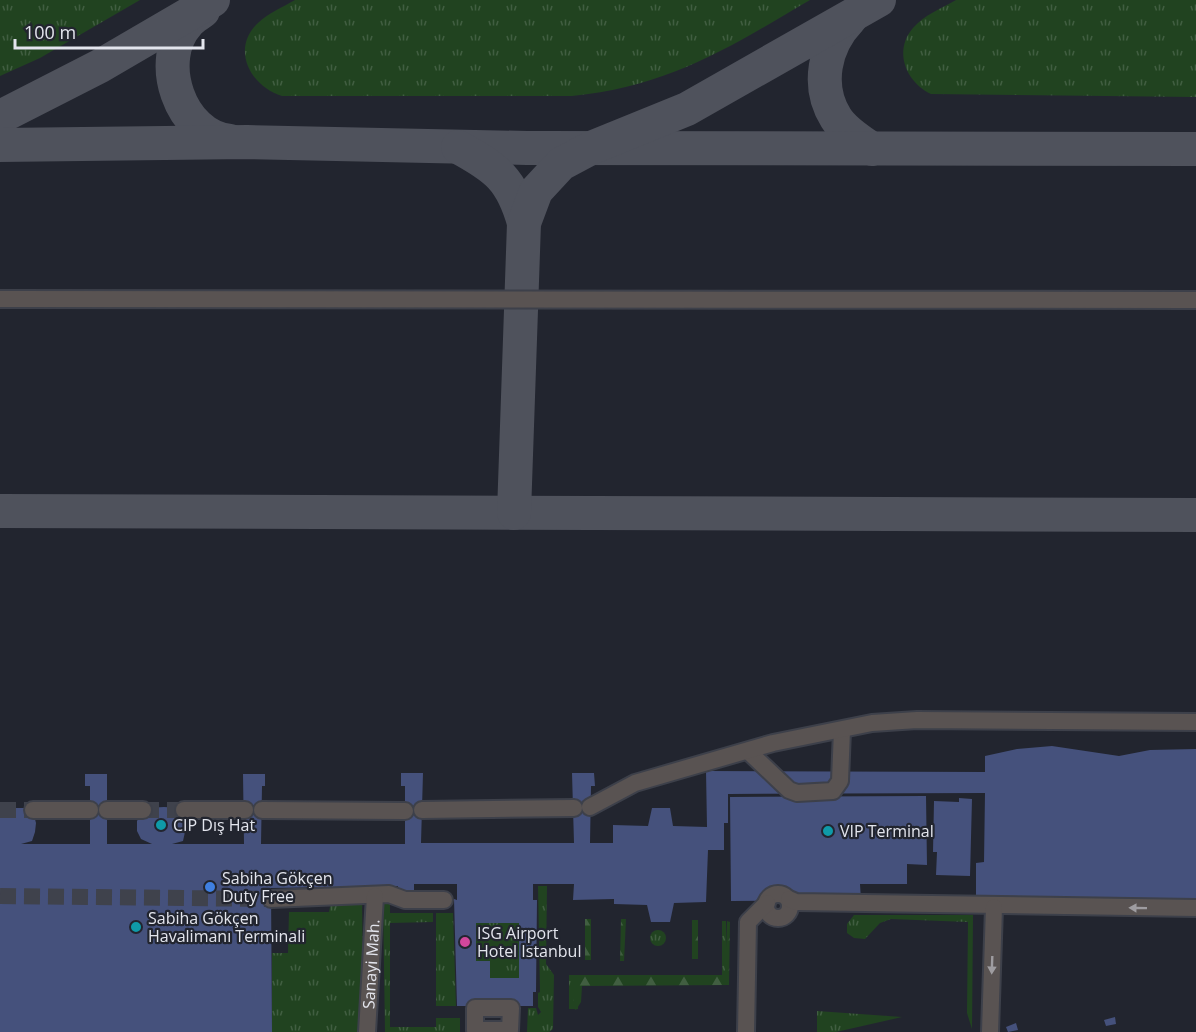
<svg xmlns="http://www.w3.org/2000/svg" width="1196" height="1032" viewBox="0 0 1196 1032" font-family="'Open Sans',sans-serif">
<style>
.grass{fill:url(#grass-tufts)}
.forest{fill:url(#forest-firs)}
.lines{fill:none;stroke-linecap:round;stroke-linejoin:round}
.taxiway{stroke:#4f525c;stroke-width:34}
.building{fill:#45517c;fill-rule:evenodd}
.minor-tunnel{stroke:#3f424c;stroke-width:16;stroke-dasharray:16 8;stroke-linecap:butt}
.minor-casing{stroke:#3d404a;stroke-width:20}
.minor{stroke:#595352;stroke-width:16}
.oneway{fill:#9e9ca0}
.culture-dot{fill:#0f9aa8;stroke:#22252f;stroke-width:2}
.shop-dot{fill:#3f7fe0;stroke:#22252f;stroke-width:2}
.hotel-dot{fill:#d1479c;stroke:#22252f;stroke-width:2}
.labels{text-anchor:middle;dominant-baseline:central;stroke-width:4.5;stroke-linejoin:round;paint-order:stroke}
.poi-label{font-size:16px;fill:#e3e5ed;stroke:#22252f;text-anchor:start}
.street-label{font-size:16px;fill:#e3e5ed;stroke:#22252f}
</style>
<defs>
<pattern id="grass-tufts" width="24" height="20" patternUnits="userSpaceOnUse" patternTransform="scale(1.5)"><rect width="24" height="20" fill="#214320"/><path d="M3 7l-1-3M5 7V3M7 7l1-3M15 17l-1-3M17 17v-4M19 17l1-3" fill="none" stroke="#415e41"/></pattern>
<pattern id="forest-firs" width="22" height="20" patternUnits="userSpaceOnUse" patternTransform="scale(1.5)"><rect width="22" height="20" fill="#214320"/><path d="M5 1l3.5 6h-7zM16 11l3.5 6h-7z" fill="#415e41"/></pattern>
</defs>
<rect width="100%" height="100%" fill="#22252f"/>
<g class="grass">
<polygon points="0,0 140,0 40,58 0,76"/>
<path d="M295 0H810C728 48 670 86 572 96H282C251 87 230 49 258 23 268 13 283 7 295 0Z"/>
<path d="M956 0H1196V97L931 94C906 82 893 51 913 28 924 15 942 8 956 0Z"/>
<polygon points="538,886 547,886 546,964 554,975 553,1029 549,1032 527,1032 528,1008 536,1008 538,1015 541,1012 538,1007 538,993 540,992"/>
<polygon points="390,900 390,913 433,913 433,922 390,923 390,1027 436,1027 436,1018 460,1018 460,1032 385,1032 383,901"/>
<polygon points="362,901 364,1032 272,1032 272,953 288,953 289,912 329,912 331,902"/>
<polygon points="436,913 453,913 456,1006 436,1006"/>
<polygon points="854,915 973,915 972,1029 967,1013 968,922 891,919 880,923 865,939 854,938 847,933 847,924"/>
<polygon points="722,921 726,921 726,984 578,985 578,1009 569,1009 569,975 722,975"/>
<polygon points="476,923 519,923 519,978 490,978 490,961 476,961"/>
<circle cx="658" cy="938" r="8"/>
<polygon points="817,1011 902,1017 836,1032 817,1032"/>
</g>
<g class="forest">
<rect x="585" y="919" width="6" height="41"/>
<polygon points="621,919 626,919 624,961 620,961"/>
<rect x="692" y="920" width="6" height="39"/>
<polygon points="727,921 730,922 729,985 582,986 581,1002 576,1010 573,1008 575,976 725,976"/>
</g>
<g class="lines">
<g class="taxiway">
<path d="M203 11C198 15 192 18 188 23 154 60 180 136 230 141"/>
<path d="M850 19C824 46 816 86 836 118 844 131 859 140 872 149"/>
<polyline points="0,117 100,66 213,0"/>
<polyline points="0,145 247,142 527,148 1196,149"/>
<path d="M458 147C497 168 512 180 524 223"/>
<polyline points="0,511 1196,515"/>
<polyline points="514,513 524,223 536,191 561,164 591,148 687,109 879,0"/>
</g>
</g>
<g class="building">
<path d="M1052 746 1119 756 1150 750 1196 749V902L976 904V863L984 862 985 793 728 794V823H724V850H708L706 902 674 903 670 922H651L647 905 614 904V899L573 900 574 884H533V900H537L536 992H533V1006H457L454 899 457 900V884H414V894H397L398 886 271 888 272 1032H0V808H32L36 823 35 832 32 841 21 844H90V786H85V774H107V844H152L141 839 137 831V821L145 808 164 807 182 808 185 814 187 823 183 841 172 844H244L243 774H265V786H262L261 844H405V786H401V773H423L421 843H574L572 773H594L595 786H591L590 843H613V825L648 826 652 808H670L673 826 707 827 706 771 985 772V756L1017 749ZM476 923H519V978H490V961H476Z"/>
<polygon points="926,796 927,865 907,864 907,884 860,884 861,900 731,901 730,797"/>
<polygon points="959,798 972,799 970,876 936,875 937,852 933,852 934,801 959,802"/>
<polygon points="1115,1017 1116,1024 1106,1026 1104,1020"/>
<polygon points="1016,1023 1018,1030 1008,1032 1006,1027"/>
</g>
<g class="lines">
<g class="minor-tunnel">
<polyline points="0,810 33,810"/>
<polyline points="143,810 184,810"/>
<polyline points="0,896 271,899"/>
</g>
<defs>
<g id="minor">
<polyline points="0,299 1196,300"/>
<polyline points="748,751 789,790 797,793 833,791 840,781 842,730"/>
<polyline points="590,807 635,783 773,743 872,723 917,720 1196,722"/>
<polyline points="33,810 90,810"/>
<polyline points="107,810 143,810"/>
<polyline points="184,810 245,810"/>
<polyline points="262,810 405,811"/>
<polyline points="422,810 574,808"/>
<circle cx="778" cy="906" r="12"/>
<polyline points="271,899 389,894 405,900 444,900"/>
<polyline points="789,899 796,902 1196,908"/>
<polygon points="475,1008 511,1008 510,1030 475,1030"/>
<path id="s1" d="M367 1032 375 896"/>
<polyline points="746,1032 748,922 767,903"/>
<polyline points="990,1032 994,907"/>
</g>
</defs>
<use href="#minor" class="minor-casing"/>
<use href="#minor" class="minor"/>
</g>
<defs><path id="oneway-solid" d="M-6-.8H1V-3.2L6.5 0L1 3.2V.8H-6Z" transform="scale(1.5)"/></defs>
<g class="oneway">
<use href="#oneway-solid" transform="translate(1138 908) rotate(-179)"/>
<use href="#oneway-solid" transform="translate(992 965) rotate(92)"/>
</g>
<g class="culture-dot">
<circle cx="161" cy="825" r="6"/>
<circle cx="828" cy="831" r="6"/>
<circle cx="136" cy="927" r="6"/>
</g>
<circle class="shop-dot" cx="210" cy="887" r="6"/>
<circle class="hotel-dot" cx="465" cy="942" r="6"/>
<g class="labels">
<g class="poi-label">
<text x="173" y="825">CIP Dış Hat</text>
<text x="840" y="831">VIP Terminal</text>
<text x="222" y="878">Sabiha Gökçen<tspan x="222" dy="18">Duty Free</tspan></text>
<text x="148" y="918">Sabiha Gökçen<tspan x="148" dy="18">Havalimanı Terminali</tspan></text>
<text x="477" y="933">ISG Airport<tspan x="477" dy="18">Hotel Istanbul</tspan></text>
</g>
<g class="street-label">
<text stroke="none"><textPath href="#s1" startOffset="68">Sanayi Mah.</textPath></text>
</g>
</g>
<path d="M15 39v9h188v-9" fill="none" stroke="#e3e5ed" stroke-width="3"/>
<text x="24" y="39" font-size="18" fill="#e3e5ed" stroke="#22252f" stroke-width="4.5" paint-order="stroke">100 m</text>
</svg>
